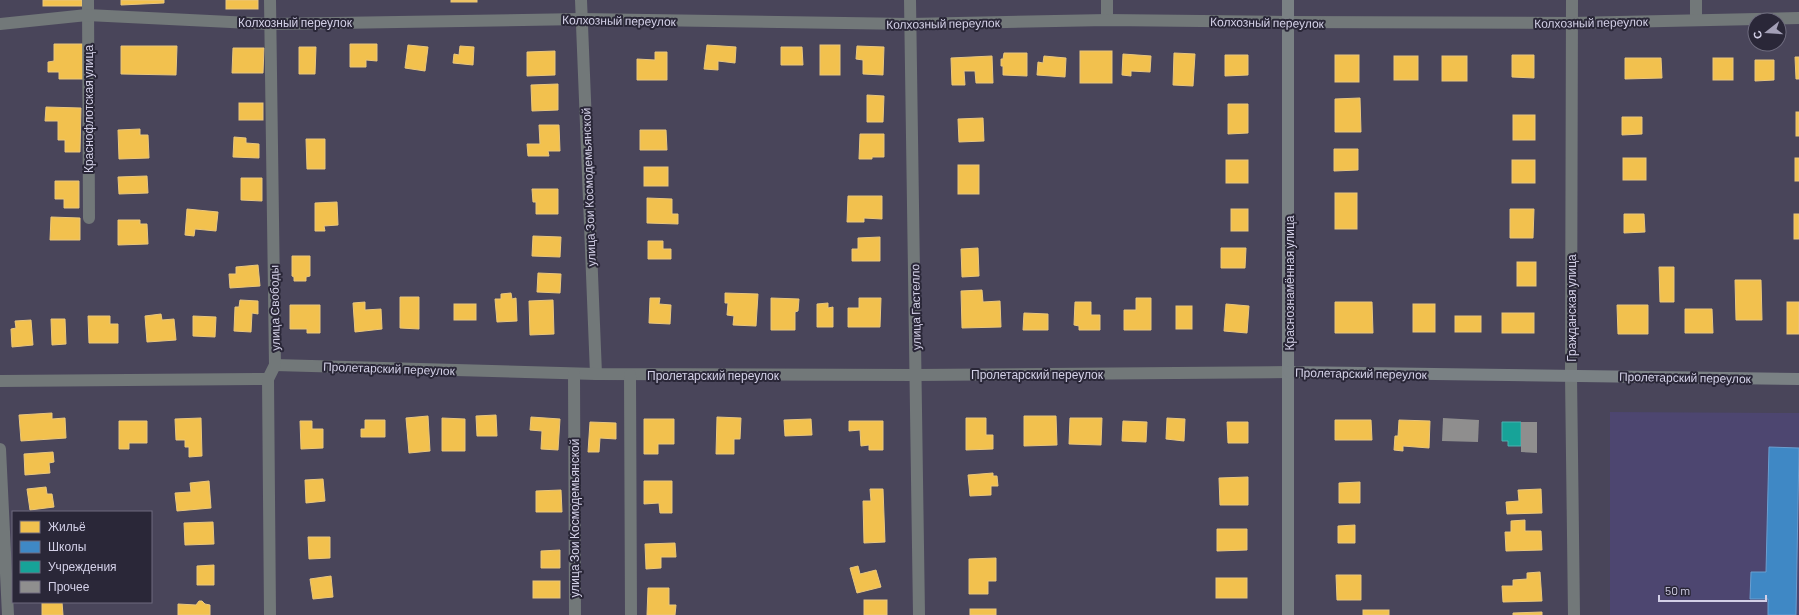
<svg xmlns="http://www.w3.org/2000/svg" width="1799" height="615" viewBox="0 0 1799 615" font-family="Barlow,sans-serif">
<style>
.built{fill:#4d4670}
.homes{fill:#f2c14e;stroke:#e9c67c}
.schools{fill:#3f88c5;stroke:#6b9ecf}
.public{fill:#17a398;stroke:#4fb0b0}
.building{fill:#8f8e8e}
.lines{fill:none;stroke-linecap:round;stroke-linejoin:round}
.minor{stroke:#727879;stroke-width:12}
.major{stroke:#7a8184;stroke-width:12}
.labels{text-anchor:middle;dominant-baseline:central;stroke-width:4;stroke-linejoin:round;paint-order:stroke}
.street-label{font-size:12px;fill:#d3d0e7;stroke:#2a2738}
</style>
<rect width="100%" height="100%" fill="#49455a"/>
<polygon class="built" points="1610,412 1799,413 1799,615 1610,615"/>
<g class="homes">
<rect x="43" y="0" width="39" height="6"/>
<polygon points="121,0 164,0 164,3 121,5"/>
<rect x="226" y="0" width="32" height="9"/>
<rect x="451" y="0" width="26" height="2"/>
<polygon points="54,44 83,44 83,79 59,79 59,72 48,72 48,62 54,61"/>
<polygon points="350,44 377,44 377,61 366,60 366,67 350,67"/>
<polygon points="408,45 428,47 425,71 405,68"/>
<polygon points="707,45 736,47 735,63 718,61 718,70 704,69"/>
<rect x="820" y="45" width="20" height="30"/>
<polygon points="121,46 177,46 176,75 121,74"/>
<polygon points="460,46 474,47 473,65 453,63 454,54 459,55"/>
<polygon points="857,46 884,47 883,75 863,74 863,60 856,59"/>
<polygon points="299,47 316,47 315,74 299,74"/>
<polygon points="781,47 802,47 803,65 781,65"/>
<polygon points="233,48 264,48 263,73 232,73"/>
<polygon points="555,51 555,75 527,76 527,52"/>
<rect x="1080" y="51" width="32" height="32"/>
<polygon points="655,52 667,52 667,80 637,80 637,59 655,60"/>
<polygon points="1004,53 1027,53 1027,76 1003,75 1003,66 1001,66 1001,59 1003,59"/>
<polygon points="1174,53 1195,54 1193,86 1173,85"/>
<polygon points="1123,54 1151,56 1150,72 1131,71 1131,76 1122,75"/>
<polygon points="1225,55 1248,55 1248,75 1225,76"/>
<rect x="1335" y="55" width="24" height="27"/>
<polygon points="1512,55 1534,55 1534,78 1512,77"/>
<polygon points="992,56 993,83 976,83 975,71 964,71 965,85 952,85 951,58"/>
<polygon points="1044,56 1066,58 1065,77 1037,75 1038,62 1043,63"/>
<rect x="1394" y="56" width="24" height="24"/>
<rect x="1442" y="56" width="25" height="25"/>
<polygon points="1795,57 1799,57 1799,79 1796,79"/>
<polygon points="1625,58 1661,58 1662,78 1625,79"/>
<rect x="1713" y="58" width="20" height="22"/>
<polygon points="1755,60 1774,60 1774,80 1755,81"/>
<polygon points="558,84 558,110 532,111 531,85"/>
<polygon points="867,95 884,96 883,122 867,122"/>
<polygon points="1360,98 1361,132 1335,132 1335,99"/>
<rect x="239" y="103" width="24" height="17"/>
<polygon points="1228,104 1248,104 1248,133 1228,134"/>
<polygon points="46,107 81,108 80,152 65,152 65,140 58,140 58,121 45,121"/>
<rect x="1796" y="112" width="3" height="24"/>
<rect x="1513" y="115" width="22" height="25"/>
<polygon points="1622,117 1642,117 1642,134 1622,135"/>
<polygon points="983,118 984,141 959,142 958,119"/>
<polygon points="539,125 559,125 560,151 548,151 549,156 528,156 527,144 540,144"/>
<polygon points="140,129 140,135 148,135 149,158 119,159 118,130"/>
<polygon points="640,130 666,130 667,150 640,150"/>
<polygon points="860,134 884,134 884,157 872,157 872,159 859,159"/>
<polygon points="234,137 246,138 246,143 259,144 259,158 233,157"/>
<polygon points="306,139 325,139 325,169 307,169"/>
<polygon points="1334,149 1358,149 1358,170 1334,171"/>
<rect x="1623" y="158" width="23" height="22"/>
<rect x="1795" y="158" width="4" height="23"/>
<rect x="1226" y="160" width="22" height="23"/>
<rect x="1512" y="160" width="23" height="23"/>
<rect x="958" y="165" width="21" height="29"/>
<rect x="644" y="167" width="24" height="19"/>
<polygon points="147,176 148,193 119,194 118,177"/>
<polygon points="241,178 262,178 262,201 241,200"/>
<polygon points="55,181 79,181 79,208 64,208 64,199 55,199"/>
<polygon points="532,189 558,189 558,214 536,214 536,202 533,202"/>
<rect x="1335" y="193" width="22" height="36"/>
<polygon points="848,196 882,196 882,219 864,218 864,222 847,222"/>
<polygon points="647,198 672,199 672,214 678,214 678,224 647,223"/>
<polygon points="337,202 338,225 324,226 325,231 315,231 315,203"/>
<polygon points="187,209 218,212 216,231 195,229 194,236 185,235"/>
<rect x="1231" y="209" width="17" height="22"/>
<polygon points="1510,209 1534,209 1533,238 1510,238"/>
<polygon points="1624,214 1644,214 1645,232 1624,233"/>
<rect x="1794" y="214" width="5" height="25"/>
<polygon points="51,217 80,218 80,240 50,240"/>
<polygon points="118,220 140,220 140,224 147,224 148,244 118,245"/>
<polygon points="533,236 561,237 560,257 532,256"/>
<polygon points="880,237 880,261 852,261 852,249 858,249 858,238"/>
<polygon points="648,241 663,241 663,249 671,249 671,259 648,259"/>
<polygon points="978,248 979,276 962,277 961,249"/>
<polygon points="1221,248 1246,248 1245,268 1221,268"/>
<polygon points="292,256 310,256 310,276 306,277 306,281 294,281 294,277 292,276"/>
<rect x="1517" y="262" width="19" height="24"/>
<polygon points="258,265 260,286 230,288 229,274 236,274 236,267"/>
<polygon points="1659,267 1674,267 1674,302 1660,302"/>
<polygon points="538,273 561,274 560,293 537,292"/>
<polygon points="1735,280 1761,280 1762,320 1736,320"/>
<polygon points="982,290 983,302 1000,301 1001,327 962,328 961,291"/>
<polygon points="511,293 512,299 516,298 517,321 497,322 495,299 501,299 501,294"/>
<polygon points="725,293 758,294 756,326 733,325 734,316 727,315 728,303 725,303"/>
<polygon points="400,297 419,297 419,329 400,328"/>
<polygon points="650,298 660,298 659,304 671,305 670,324 649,323"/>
<polygon points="771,298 799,299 798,311 795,312 795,330 771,330"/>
<polygon points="859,298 881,298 880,327 848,327 848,308 859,308"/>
<polygon points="1136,298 1151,298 1151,330 1124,330 1124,310 1136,310"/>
<polygon points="240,300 258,301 258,314 252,313 251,332 234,331 235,307 239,307"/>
<polygon points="553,300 554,334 530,335 529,301"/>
<polygon points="365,302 365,310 381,309 382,329 355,332 353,303"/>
<polygon points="1075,302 1091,302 1091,315 1100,315 1100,330 1079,330 1079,326 1074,325"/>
<polygon points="1335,302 1372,302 1373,333 1335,333"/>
<rect x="1787" y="302" width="12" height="32"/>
<polygon points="828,303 828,308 833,307 833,327 817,327 817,304"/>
<rect x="454" y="304" width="22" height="16"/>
<polygon points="1226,304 1249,306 1247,333 1224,331"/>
<rect x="1413" y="304" width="22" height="28"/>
<polygon points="290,305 320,305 320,333 307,333 307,329 290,329"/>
<polygon points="1617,305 1648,305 1648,334 1618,334"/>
<rect x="1176" y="306" width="16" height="23"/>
<polygon points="1685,309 1712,309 1713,333 1685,333"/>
<polygon points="1024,313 1048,314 1048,330 1023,330"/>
<rect x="1502" y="313" width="32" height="20"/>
<polygon points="161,314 162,320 174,319 176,340 147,342 145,316"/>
<polygon points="88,316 110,316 110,324 118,324 118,343 89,343"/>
<polygon points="193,316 216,317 215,337 193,336"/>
<rect x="1455" y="316" width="26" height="16"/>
<polygon points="51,319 65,319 66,344 52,345"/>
<polygon points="31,320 33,345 12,347 11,329 16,328 15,321"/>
<polygon points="52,413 52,419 65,418 66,438 21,441 19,415"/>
<polygon points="496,415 497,436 477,436 476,416"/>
<polygon points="428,416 430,451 409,453 406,418"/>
<polygon points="1024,416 1056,416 1057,445 1024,446"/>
<polygon points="531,417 560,419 558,450 541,449 542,431 530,430"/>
<polygon points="717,417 741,418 740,439 734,439 734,454 716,454"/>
<polygon points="201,418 202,456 189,457 189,447 185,447 185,440 176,440 175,419"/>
<polygon points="442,418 465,419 465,451 442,451"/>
<polygon points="966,418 986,418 986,435 993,435 993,449 966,450"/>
<polygon points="1070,418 1102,418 1101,445 1069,444"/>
<polygon points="1167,418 1185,419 1184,441 1166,439"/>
<polygon points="644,419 674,419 674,444 658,444 658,454 644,454"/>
<polygon points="811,419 812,435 785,436 784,420"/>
<polygon points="365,420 385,420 385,437 361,437 361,429 365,429"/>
<polygon points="1335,420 1371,420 1372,440 1335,440"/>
<polygon points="1399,420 1430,421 1429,448 1403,446 1403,451 1394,450 1395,436 1398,436"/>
<polygon points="119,421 147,421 147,443 129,443 129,449 119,449"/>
<polygon points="300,421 312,421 312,429 323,429 323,448 301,449"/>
<polygon points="849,421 883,421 883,450 869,450 869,445 861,446 860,430 849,431"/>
<polygon points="1123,421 1147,422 1146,442 1122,441"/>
<polygon points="590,422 616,423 616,439 600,438 599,452 588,452"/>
<polygon points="1227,422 1248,422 1248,443 1228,443"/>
<polygon points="53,452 54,462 49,463 50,473 25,475 24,454"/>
<polygon points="993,473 993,476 997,476 998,486 991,486 991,495 970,496 968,475"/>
<polygon points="1248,477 1248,505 1220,505 1219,478"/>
<polygon points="323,479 325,501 306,503 305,480"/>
<polygon points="209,481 211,508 177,511 175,493 191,492 190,483"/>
<polygon points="644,481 672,481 672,513 660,513 659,503 644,504"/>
<polygon points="1360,482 1360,503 1339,503 1339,483"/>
<polygon points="46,487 47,494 52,494 54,507 30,510 27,489"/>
<polygon points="870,489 883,489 885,542 864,543 863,501 871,501"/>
<polygon points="1541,489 1542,513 1507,514 1506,502 1519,501 1518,490"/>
<polygon points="561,490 562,512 536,512 536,491"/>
<polygon points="1525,520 1525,531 1541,531 1542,550 1506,551 1505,532 1511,532 1511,521"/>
<polygon points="213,522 214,544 185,545 184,523"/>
<polygon points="1355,525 1355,543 1338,543 1338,526"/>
<polygon points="1217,529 1247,529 1247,550 1217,551"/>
<polygon points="308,537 330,537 330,558 309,559"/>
<polygon points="675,543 676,557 661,557 661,568 646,569 645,544"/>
<polygon points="560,550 560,568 541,568 541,551"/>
<polygon points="996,558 996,581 988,581 988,594 969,594 969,559"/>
<polygon points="214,565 214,585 197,585 197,566"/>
<polygon points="858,566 860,574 876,570 881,587 857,593 850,568"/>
<polygon points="1540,572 1542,601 1503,602 1502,586 1513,586 1513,580 1527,579 1527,573"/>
<polygon points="1336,575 1361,575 1361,600 1337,600"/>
<polygon points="331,576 333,597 313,599 310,579"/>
<rect x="1216" y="578" width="31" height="20"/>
<rect x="533" y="581" width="27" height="17"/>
<polygon points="648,588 669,588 669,605 676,605 675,615 647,615"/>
<rect x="864" y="600" width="23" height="15"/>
<polygon points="199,601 202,601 205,604 210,605 210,615 178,615 178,604 196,605"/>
<polygon points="42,602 62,602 63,615 42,615"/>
<rect x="970" y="609" width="26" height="6"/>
<rect x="1363" y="610" width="26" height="5"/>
<polygon points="1542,612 1542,615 1513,615 1513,613"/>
</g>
<polygon class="schools" points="1769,447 1799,448 1796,615 1768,615 1768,599 1750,599 1751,572 1766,572"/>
<polygon class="public" points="1502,422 1521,422 1521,446 1508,446 1508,441 1502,441"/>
<g class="building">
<polygon points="1443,418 1479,420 1478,442 1442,441"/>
<polygon points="1521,422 1537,422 1537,453 1521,452"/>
</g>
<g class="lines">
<g class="minor">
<polyline points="88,0 89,218"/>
<polyline points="581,0 596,374"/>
<polyline points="910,0 919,615"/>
<polyline points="1572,0 1571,375 1574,615"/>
<polyline points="1107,20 1107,0"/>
<polyline points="1696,20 1696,0"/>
<polyline points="0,24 87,15 270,24 581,19 910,24 1107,20 1287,22 1572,23 1799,18"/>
<polyline points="275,365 596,374 916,375 1289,372"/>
<polyline points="574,374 575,615"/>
<polyline points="630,375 631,615"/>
<polyline points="0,381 268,379"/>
<polyline points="0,449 8,615"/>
<polyline points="270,615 268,379 275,365 270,0"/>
</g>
<g class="major">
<polyline points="1288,0 1288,615"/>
<polyline points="1289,372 1799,379"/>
</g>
</g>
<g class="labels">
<g class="street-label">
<text transform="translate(619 20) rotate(1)">Колхозный переулок</text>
<text x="295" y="22">Колхозный переулок</text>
<text transform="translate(1267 22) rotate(1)">Колхозный переулок</text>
<text transform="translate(1591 22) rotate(-1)">Колхозный переулок</text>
<text transform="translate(943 23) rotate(-1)">Колхозный переулок</text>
<text transform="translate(88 109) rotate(-90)">Краснофлотская улица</text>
<text transform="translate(588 187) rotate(-92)">улица Зои Космодемьянской</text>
<text transform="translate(1289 283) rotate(-90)">Краснознамённая улица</text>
<text transform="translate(915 307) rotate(-91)">улица Гастелло</text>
<text transform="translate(274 308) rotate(-91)">улица Свободы</text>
<text transform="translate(1571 308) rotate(-90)">Гражданская улица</text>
<text transform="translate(389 368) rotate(2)">Пролетарский переулок</text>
<text transform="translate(1361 373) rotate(1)">Пролетарский переулок</text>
<text x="1037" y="374">Пролетарский переулок</text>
<text x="713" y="375">Пролетарский переулок</text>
<text transform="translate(1685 377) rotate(1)">Пролетарский переулок</text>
<text transform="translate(574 518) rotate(-90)">улица Зои Космодемьянской</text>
</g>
</g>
<rect x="12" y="511" width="140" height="92" fill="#2a2738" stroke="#6e6b7e"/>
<rect x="20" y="521" width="20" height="12" fill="#f2c14e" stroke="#6e6b7e"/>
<text x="48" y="531" font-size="12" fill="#d3d0e7">Жильё</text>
<rect x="20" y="541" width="20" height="12" fill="#3f88c5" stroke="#6e6b7e"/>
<text x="48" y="551" font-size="12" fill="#d3d0e7">Школы</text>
<rect x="20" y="561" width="20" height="12" fill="#17a398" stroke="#6e6b7e"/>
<text x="48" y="571" font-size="12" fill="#d3d0e7">Учреждения</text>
<rect x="20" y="581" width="20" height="12" fill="#8f8e8e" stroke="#6e6b7e"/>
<text x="48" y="591" font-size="12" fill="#d3d0e7">Прочее</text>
<g transform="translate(1767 32) rotate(253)"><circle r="19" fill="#2a2738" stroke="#6e6b7e"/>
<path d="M0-3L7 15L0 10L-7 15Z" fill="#a39fb6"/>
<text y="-6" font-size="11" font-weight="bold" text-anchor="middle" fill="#d3d0e7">С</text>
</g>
<path d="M1659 595v6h107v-6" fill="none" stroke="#d3d0e7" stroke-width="2"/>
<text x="1665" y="595" font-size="12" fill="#d3d0e7" stroke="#2a2738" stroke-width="3" paint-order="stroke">50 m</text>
</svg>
